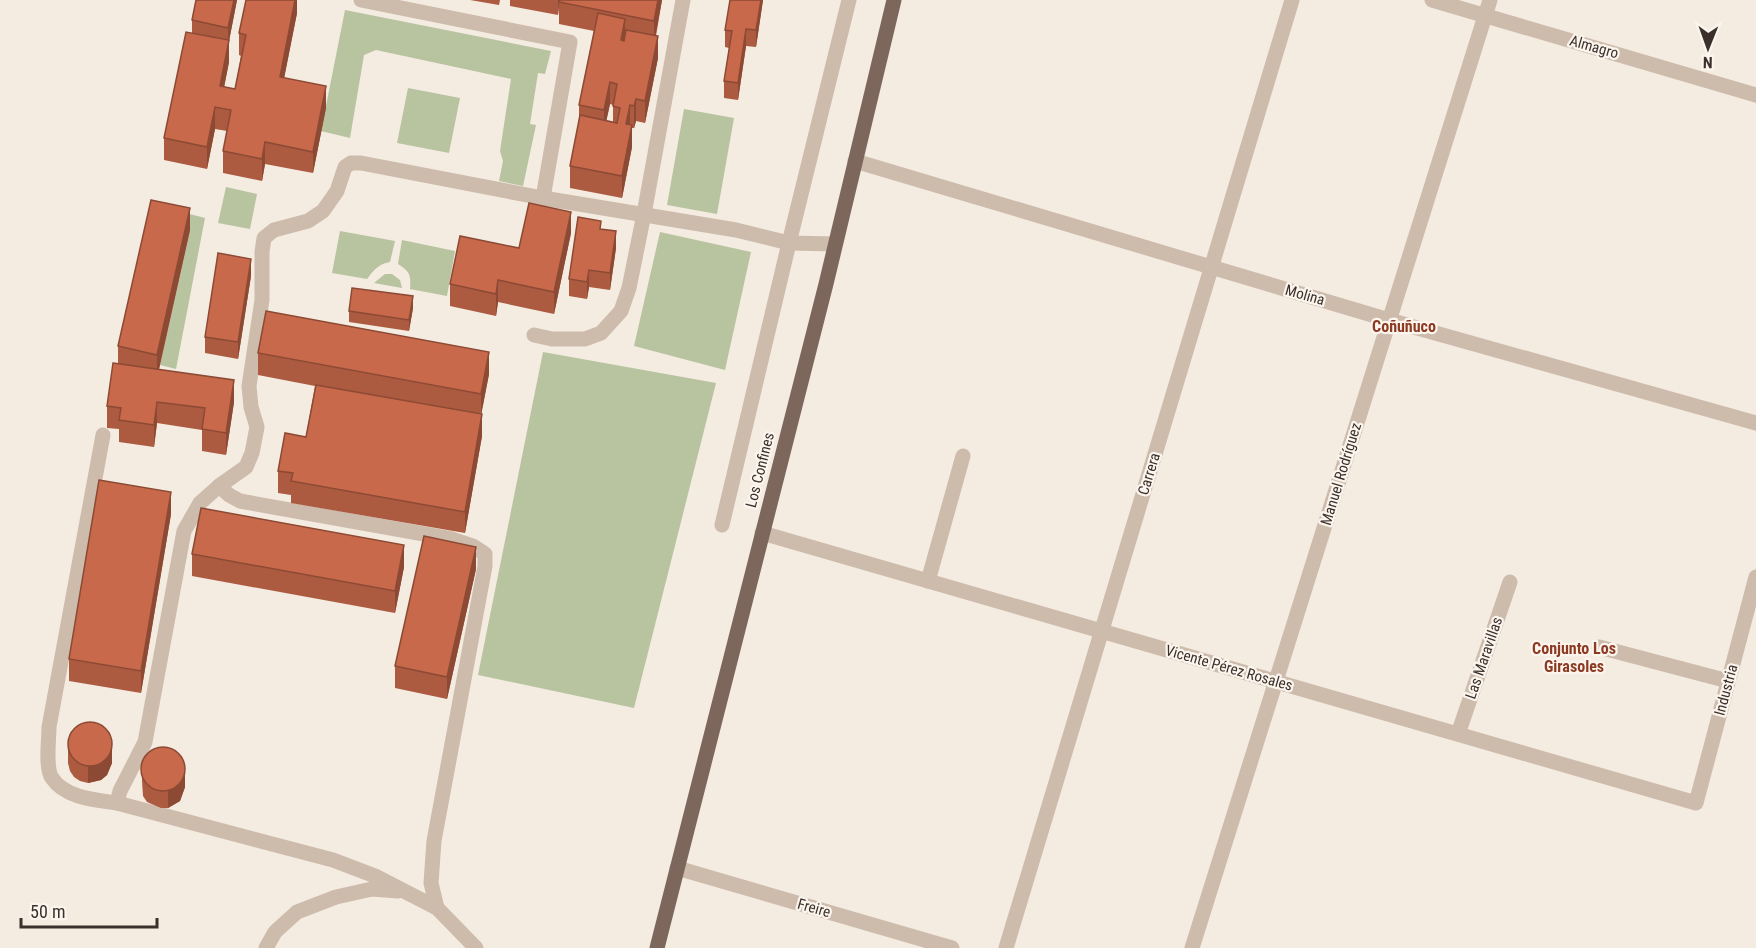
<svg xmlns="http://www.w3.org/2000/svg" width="1756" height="948" viewBox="0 0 1756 948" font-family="'Roboto Condensed',sans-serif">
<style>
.green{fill:#b8c4a0}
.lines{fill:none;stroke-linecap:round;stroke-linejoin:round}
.minor{stroke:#cdbbac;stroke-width:15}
.major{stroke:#7d675c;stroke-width:15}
.wall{fill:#ac5a40;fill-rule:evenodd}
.shaded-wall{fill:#8c4a34}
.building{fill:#c8694b;stroke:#8c4a34;stroke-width:1.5}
.labels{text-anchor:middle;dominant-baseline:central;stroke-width:4.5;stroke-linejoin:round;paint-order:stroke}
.street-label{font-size:15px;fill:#3b302b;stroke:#fbf5ee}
.neighbourhood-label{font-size:16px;font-weight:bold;fill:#8c3b22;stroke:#fbf5ee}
</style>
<rect width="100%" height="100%" fill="#f4ebe1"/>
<g class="green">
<polygon points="345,10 551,51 545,74 538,73 530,124 536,125 523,186 499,181 503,161 500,151 511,79 376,50 364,55 350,138 321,131"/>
<polygon points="408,88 460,98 449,153 397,143"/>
<polygon points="684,109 734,118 717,214 667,205"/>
<polygon points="226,187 257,194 250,229 218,223"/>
<polygon points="155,205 205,218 176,369 160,365 190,230"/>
<path d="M340 231 395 241 390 262C378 264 374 270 367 279L332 273Z"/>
<polygon points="660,232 751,252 725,370 634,346"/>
<path d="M402 240 455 251 447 296 410 289C411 274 410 272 398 264Z"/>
<polygon points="385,274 392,274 400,280 402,288 374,283"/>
<polygon points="543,352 716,383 634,708 478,675"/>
</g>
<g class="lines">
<g class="minor">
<polyline points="361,0 570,42 543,198 736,230 789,243 835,244"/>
<polyline points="1432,0 1756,95"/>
<polyline points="855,161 1389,320 1756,423"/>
<polyline points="534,335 552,339 585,339 601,333 621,311 629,288 644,214 683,0"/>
<path d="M103 435 49 727C49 740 45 768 52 778 65 798 96 800 117 803L333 860 375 876 437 908 476 948"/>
<polyline points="219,486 229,495 240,501 452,539 473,546 485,554 485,566 434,841 431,883 437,908"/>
<polyline points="722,525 789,243 849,0"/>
<polyline points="762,533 1696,803 1756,577"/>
<polyline points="928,581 963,456"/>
<polyline points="1599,647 1728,681"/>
<polyline points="1458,734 1510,582"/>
<polyline points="117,803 120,791 145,742 184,531 200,503 219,486 246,467 252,453 257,427 251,407 249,386 262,300 262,252 264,238 274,230 308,221 323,211 337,191 345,167 351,163 361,163 543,198"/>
<polyline points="677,868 952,948"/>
<polyline points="266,948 275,932 297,912 336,897 372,889 398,891"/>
<polyline points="1006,948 1292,0"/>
<polyline points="1192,948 1490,0"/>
</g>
<polyline class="major" points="657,948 826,284 894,0"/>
</g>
<g class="wall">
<polygon points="196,0 237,0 229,41 229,62 224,87 235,89 241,56 239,55 239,33 297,0 297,13 284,78 326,108 313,173 265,164 262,181 223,173 223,151 227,131 215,129 207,169 164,160 164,138 192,33 192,20"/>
<polygon points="470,0 500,0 499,5"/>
<path d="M510 0H662L656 36 658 58 645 123 636 121 634 128H632V147L622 198 570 188V166L579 120V105L594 31 559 24V7L558 15 510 6ZM610 104 613 105V122L606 121Z"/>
<polygon points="730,0 763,0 756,47 746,46 738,100 724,98 724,81 729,48 725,47 725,30"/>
<polygon points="601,229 616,248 610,290 589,287 587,299 569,296 569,279"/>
<polygon points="190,230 159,370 234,402 226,455 202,451 202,430 157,423 154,447 119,442 119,429 107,428 107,406 118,364 118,346"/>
<polygon points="571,233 554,314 498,302 496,316 450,306 450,284"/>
<polygon points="251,276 238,359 205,353 205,337"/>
<polygon points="413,308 409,331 349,322 349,311"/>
<polygon points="258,353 489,374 481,414 482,436 465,533 291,503 291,495 278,493 278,471 306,437 315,386 258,375"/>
<polygon points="171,514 141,693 69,681 69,659"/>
<polygon points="192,554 404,567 395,613 192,576"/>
<polygon points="476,569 447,699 395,688 395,666"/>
<polygon points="68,747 112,763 107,775 101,780 88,783 80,781 74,777 70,771 68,763"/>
<polygon points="142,764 185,787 180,801 168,808 161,808 147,802 143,796 142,781"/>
</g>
<g class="shaded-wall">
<polygon points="234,0 237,0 229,41 229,62 220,108 220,86 228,44 228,28"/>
<polygon points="295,0 297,0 297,13 280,99 280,77"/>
<polygon points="558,0 561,0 559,2 558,15"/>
<polygon points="658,0 662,0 654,43 654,21"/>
<polygon points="761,0 763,0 756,47 756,30"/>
<polygon points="625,19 625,41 621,40"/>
<polygon points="746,29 746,46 738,100 738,83"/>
<polygon points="658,36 658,58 645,123 645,101"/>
<polygon points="610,82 610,104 604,132 604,110"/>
<polygon points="326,86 326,108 313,173 313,152"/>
<polygon points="636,99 636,121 634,128 634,106"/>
<polygon points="630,105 630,127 626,124"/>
<polygon points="215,107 215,129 207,169 207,147"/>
<polygon points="632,125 632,147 622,198 622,176"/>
<polygon points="265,142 265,164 262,181 262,159"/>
<polygon points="190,208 190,230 157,377 157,355"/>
<polygon points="571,212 571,233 554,314 554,292"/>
<polygon points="616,231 616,248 610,290 610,273"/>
<polygon points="251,259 251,276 238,359 238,342"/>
<polygon points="589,270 589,287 587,299 587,282"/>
<polygon points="498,280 498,302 496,316 496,294"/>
<polygon points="413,296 413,308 409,331 409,320"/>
<polygon points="489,352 489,374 481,416 481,394"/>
<polygon points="234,380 234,402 226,455 226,433"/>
<polygon points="157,402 157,423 154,447 154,425"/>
<polygon points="482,414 482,436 465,533 465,512"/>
<polygon points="171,492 171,514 141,693 141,671"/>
<polygon points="404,545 404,567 395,613 395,591"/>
<polygon points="476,547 476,569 447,699 447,677"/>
<polygon points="112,746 112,763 107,775 101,780 88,783 88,766"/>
<polygon points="185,771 185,787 180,801 168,808 168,791"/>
</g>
<g class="building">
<polygon points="196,0 234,0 228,28 192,20"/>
<polygon points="246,0 295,0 280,77 326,86 313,152 265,142 262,159 223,151 231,110 215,107 207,147 164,138 186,32 229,40 220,86 235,89 246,35 239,33"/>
<polygon points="560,0 658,0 654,21 559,2"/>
<polygon points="730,0 761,0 756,30 746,29 738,83 724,81 732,31 725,30"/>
<polygon points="598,13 625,19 621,40 624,41 626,30 658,36 645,101 636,99 634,106 630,105 626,124 632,125 622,176 570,166 580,115 617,123 620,108 613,106 617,84 610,82 604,110 579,105"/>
<polygon points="151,200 190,208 157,355 118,346"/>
<polygon points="529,203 571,212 554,292 498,280 496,294 450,284 460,236 519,248"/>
<polygon points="578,217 601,221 600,229 616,231 610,273 589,270 587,282 569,279"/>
<polygon points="218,253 251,259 238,342 205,337"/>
<polygon points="352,288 413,296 409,320 349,311"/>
<polygon points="266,311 489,352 481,394 258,353"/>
<polygon points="113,363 234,380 226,433 202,429 205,408 157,402 154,425 119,420 121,408 107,406"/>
<polygon points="316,385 482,414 465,512 291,481 293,473 278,471 285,433 306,437"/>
<polygon points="99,480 171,492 141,671 69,659"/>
<polygon points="201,508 404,545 395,591 192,554"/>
<polygon points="424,536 476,547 447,677 395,666"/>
<circle cx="90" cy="744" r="22"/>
<circle cx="163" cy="769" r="22"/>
</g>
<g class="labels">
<g class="street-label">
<text transform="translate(1594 47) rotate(16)">Almagro</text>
<text transform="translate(1305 295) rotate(16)">Molina</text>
<text transform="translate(760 470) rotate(-76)">Los Confines</text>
<text transform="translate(1149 474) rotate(-73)">Carrera</text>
<text transform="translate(1341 474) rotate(-73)">Manuel Rodríguez</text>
<text transform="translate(1484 658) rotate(-71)">Las Maravillas</text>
<text transform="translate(1229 668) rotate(16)">Vicente Pérez Rosales</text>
<text transform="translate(1726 690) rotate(-75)">Industria</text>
<text transform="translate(814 908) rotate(16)">Freire</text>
</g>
<g class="neighbourhood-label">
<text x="1404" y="326">Coñuñuco</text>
<text x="1574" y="648">Conjunto Los<tspan x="1574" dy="18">Girasoles</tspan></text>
</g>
</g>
<g transform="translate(1708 48) rotate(181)" stroke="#fbf5ee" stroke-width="4.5" paint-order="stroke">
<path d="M0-4.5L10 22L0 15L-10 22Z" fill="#3b302b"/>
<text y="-9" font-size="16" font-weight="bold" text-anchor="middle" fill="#3b302b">N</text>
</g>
<path d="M21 918v9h136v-9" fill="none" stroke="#3b302b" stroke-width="3"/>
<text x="30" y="918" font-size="18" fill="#3b302b" stroke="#fbf5ee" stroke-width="4.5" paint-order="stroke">50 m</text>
</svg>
